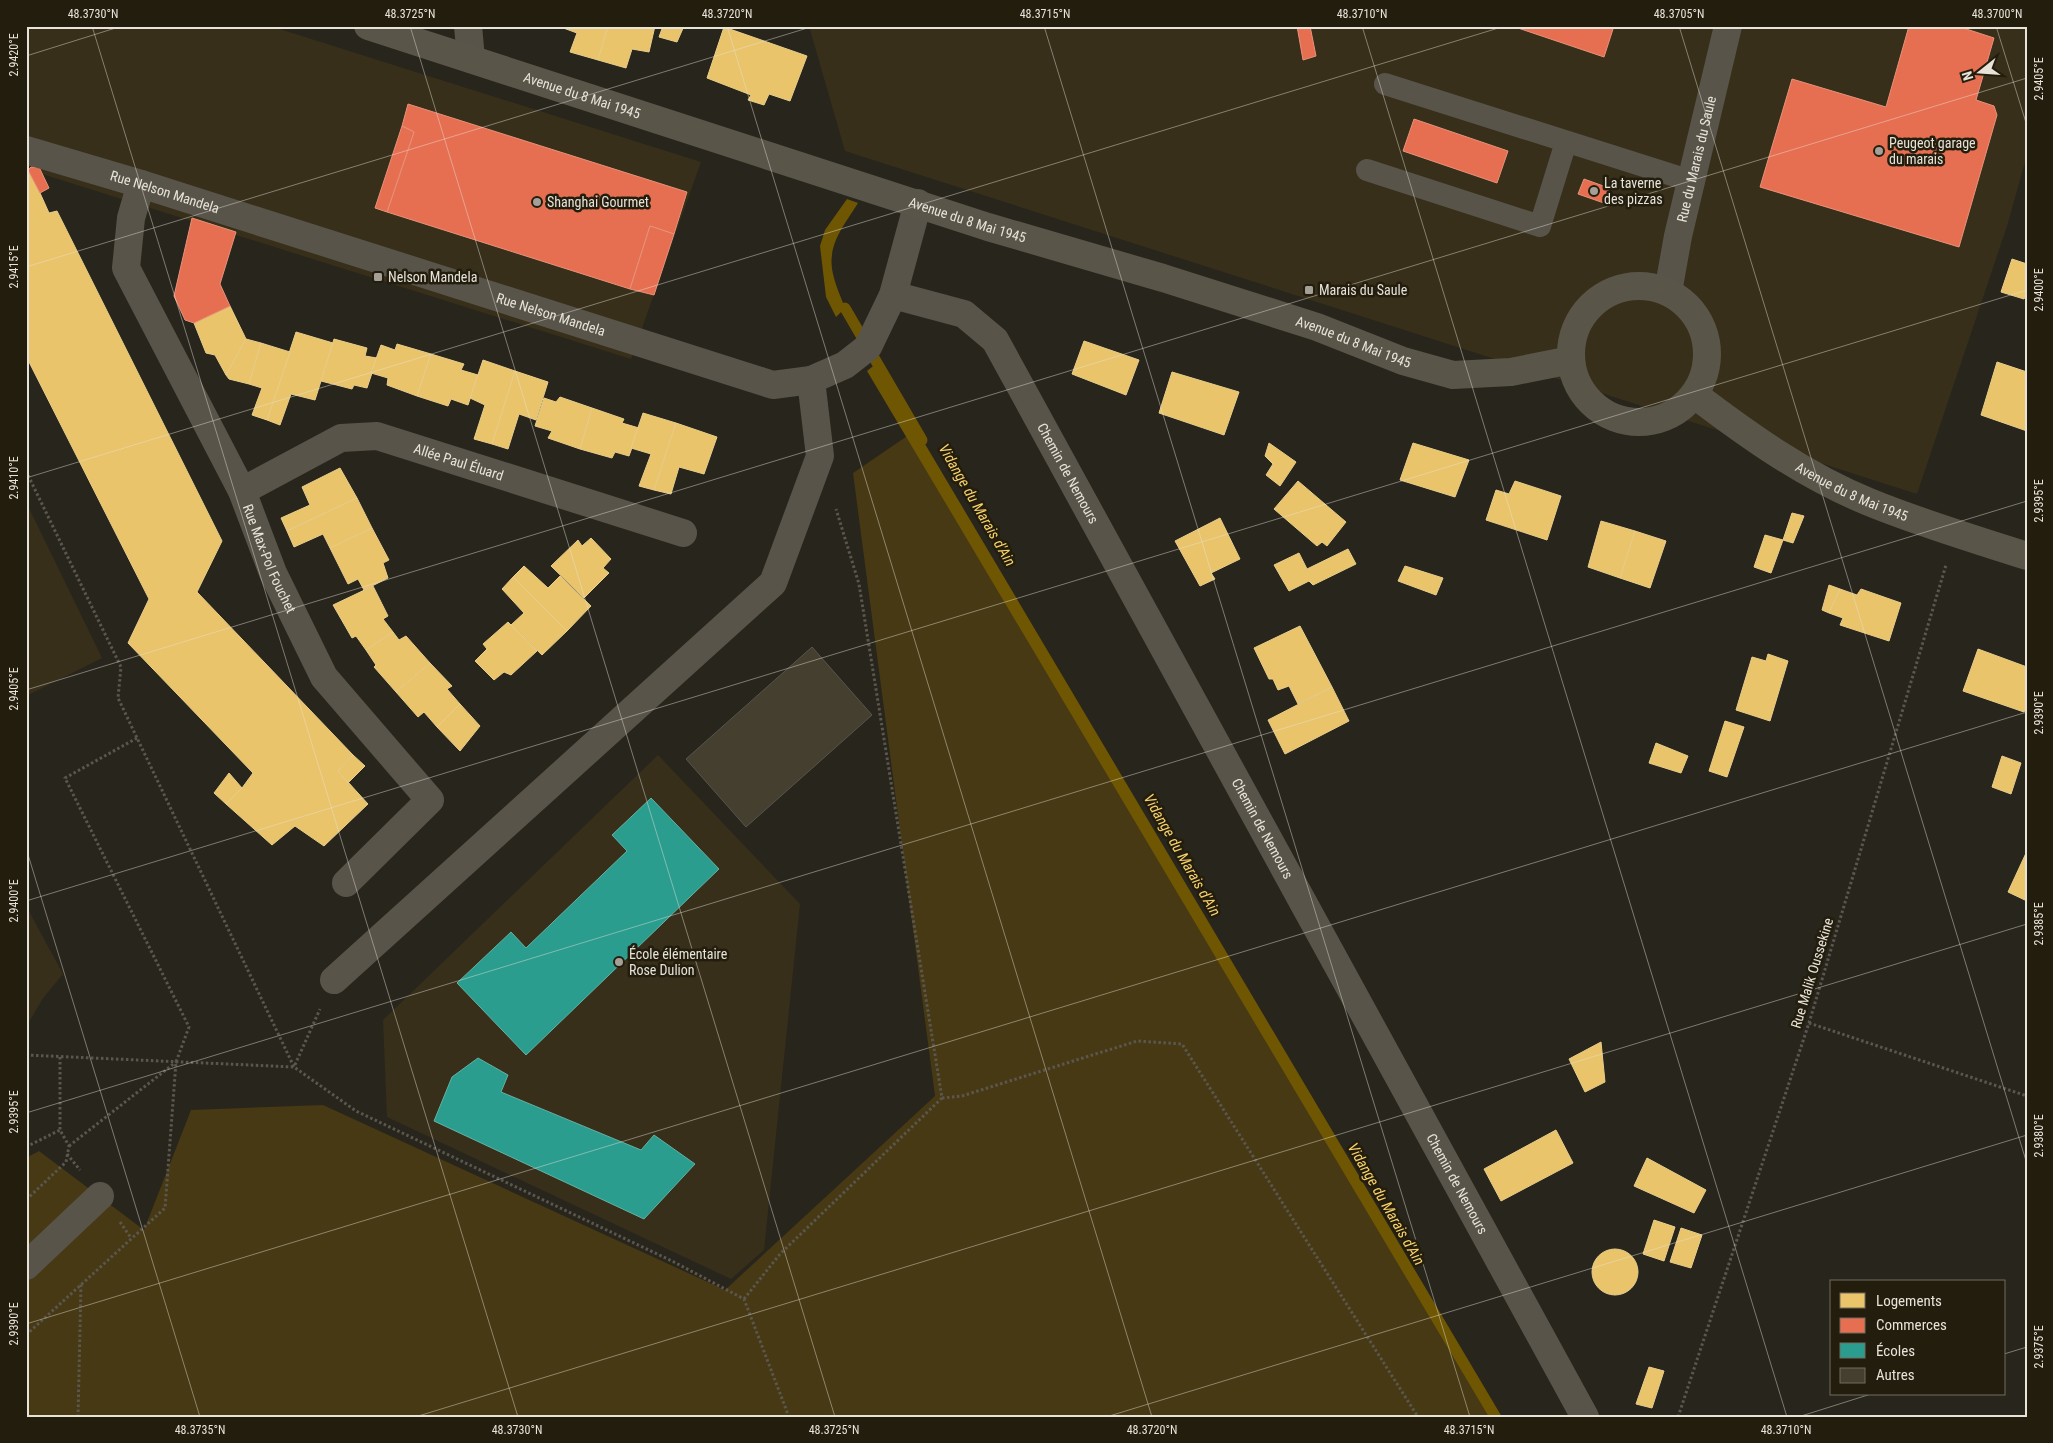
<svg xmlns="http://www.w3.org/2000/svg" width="2053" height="1443" viewBox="0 0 2053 1443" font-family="'Roboto Condensed',sans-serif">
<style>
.built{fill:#372f1a}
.green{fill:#463913}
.water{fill:#6f5603}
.homes{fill:#e9c46a;stroke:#e8cd8b}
.shops{fill:#e76f51;stroke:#e7927a}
.schools{fill:#2a9d8f;stroke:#63b2a5}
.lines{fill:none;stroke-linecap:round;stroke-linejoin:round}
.stream{stroke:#6f5603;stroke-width:11}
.building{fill:#443f2f;stroke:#58554e}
.path{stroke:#5b574f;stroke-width:3;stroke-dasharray:2.5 2.5;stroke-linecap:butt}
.service{stroke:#58544a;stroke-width:22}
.minor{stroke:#58544a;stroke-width:28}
.secondary{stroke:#5a5549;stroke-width:28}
.ticks{fill:none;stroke:#e7e3d9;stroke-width:1;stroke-opacity:0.45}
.poi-dot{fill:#a4a097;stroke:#231d0e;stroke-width:2}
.labels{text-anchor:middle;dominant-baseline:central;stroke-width:5;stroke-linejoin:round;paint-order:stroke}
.street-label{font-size:14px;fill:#e7e3d9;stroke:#231d0e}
.poi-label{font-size:14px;fill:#e7e3d9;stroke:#231d0e;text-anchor:start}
.water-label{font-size:15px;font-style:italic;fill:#f9d36a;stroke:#231d0e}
.neatline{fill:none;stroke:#e7e3d9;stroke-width:2}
.ticks-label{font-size:12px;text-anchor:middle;fill:#e7e3d9}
</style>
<rect width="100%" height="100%" fill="#28251c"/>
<g class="built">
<polygon points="26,26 270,26 701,162 631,359 26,169"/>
<polygon points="809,26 2027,26 2027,155 2007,226 1917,494 845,151"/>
<polygon points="26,502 102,658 26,696"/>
<polygon points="658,755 800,904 764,1250 731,1279 387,1117 383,1020"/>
<polygon points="26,906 63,974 43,998 26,1027"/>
</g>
<polygon class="green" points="913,432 1496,1417 26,1417 26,1158 39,1151 144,1230 191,1110 323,1105 725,1290 935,1096 853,473"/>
<g class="water">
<path d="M847 199 858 203C849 218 834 236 832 255 829 272 839 292 845 308L836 317 826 297 820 246 825 230Z"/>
<polygon points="877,363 1502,1417 1489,1417 867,371"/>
</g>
<g class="homes">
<polygon points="558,26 608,26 598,60 570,52 577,33"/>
<polygon points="608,26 655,26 649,52 632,49 626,68 598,60"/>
<polygon points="663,26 684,26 677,42 659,37"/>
<polygon points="724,27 807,56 790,101 769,94 764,105 748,100 751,95 707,78"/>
<polygon points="26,170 28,170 40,193 49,213 57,211 222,541 197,592 353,755 338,771 368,804 324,846 295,826 272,845 226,804 242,788 253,773 128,643 149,599 26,356"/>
<polygon points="2012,259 2027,264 2027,293 2024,299 2001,292"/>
<polygon points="230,306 246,339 226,375 215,355 206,353 194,323"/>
<polygon points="296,332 333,343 315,400 291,394 280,425 267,420"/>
<polygon points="246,339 261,343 249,384 229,379 226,375"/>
<polygon points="334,339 367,348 365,356 377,358 367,388 354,385 352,389 321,381"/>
<polygon points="1084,341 1139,360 1126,395 1072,374"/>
<polygon points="261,343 290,352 267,420 252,415 262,388 249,384"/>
<polygon points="397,344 431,354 417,396 387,385 388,378 371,373 381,345 395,350"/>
<polygon points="431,354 464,364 461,370 478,375 468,405 451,399 448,406 417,396"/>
<polygon points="483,360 515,371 492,444 474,439 485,405 470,398"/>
<polygon points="1997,362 2027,372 2027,431 1981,415"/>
<polygon points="515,371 548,382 536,420 519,414 508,449 492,444"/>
<polygon points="1172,372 1239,392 1224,435 1159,413"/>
<polygon points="560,397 592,408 580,449 548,438 552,431 535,426 544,398 556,402"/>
<polygon points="592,408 624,419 622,423 639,428 629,456 615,452 612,458 580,449"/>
<polygon points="643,413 676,423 654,490 639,486 651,454 631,448"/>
<polygon points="676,423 717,437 704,474 679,467 671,494 654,490"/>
<polygon points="1269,443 1296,462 1280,486 1266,475 1273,464 1265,456"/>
<polygon points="1413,443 1469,460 1455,497 1400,480"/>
<polygon points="340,468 357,498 287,531 281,518 310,505 302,487"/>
<polygon points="1298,481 1346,522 1327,546 1322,542 1317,546 1274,509"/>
<polygon points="1515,481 1561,496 1547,540 1486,520 1496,490 1509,494"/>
<polygon points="357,498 372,528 330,548 323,534 294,547 287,531"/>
<polygon points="1792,513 1804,516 1793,543 1783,540"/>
<polygon points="1220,518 1240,559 1211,573 1215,579 1200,586 1175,541"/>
<polygon points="1601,521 1635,531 1620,578 1588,567"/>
<polygon points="372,528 389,560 383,563 388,578 364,590 358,579 348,584 330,548"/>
<polygon points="1635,531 1666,541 1650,588 1620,578"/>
<polygon points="1765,535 1783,540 1771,573 1754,567"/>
<polygon points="591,538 611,559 603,568 609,573 584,598 551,566 578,540 582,546"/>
<polygon points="1348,549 1356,564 1313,585 1309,581 1289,591 1274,565 1299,553 1307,569"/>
<polygon points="524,566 548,588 560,576 591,606 567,631 513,577"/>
<polygon points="1405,566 1443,578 1436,595 1398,581"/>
<polygon points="513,577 567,631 542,655 511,625 524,613 502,589"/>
<polygon points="1829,585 1840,589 1829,613 1822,610"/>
<polygon points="373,586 388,616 383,619 393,632 366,650 356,636 352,638 333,605"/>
<polygon points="1840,589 1857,595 1861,589 1901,603 1889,641 1840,625 1843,618 1829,613"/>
<polygon points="508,622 537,651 511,675 504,672 494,680 475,661 487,649 483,644"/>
<polygon points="1300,626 1332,687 1298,704 1289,686 1278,690 1273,679 1269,679 1254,648"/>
<polygon points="393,632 399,640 406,636 430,663 396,692 374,667 376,665 366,650"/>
<polygon points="1978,649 2027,667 2027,705 2024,712 1963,691"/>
<polygon points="1768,654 1788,661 1770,721 1736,710 1752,657 1766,661"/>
<polygon points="430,663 452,686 447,689 460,704 437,727 424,712 418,717 396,692"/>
<polygon points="1332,687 1349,721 1285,754 1268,720"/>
<polygon points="460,704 480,726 460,751 437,727"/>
<polygon points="1725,721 1744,727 1727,777 1709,771"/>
<polygon points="1656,743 1688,756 1681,773 1649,763"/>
<polygon points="353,755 365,766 348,783 338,771"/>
<polygon points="2002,756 2021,763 2011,794 1992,787"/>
<polygon points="229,773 242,788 226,804 214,793"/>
<polygon points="2027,851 2027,901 2008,892"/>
<polygon points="1601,1042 1605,1082 1585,1092 1569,1059"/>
<polygon points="1556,1130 1573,1163 1501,1201 1484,1169"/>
<polygon points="1647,1158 1706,1190 1694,1213 1634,1186"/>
<polygon points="1654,1220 1675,1227 1664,1261 1643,1254"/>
<polygon points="1681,1228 1702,1235 1691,1268 1670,1262"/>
<circle cx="1615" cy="1272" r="23"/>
<polygon points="1649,1367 1664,1371 1652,1408 1636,1404"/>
</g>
<g class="shops">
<polygon points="1297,26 1310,26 1316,56 1303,60"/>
<polygon points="1512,26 1614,26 1604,57"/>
<polygon points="1909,26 1957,26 1994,38 1976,100 1994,106 1997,115 1959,247 1760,187 1792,79 1886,107"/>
<polygon points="408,104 687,192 674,234 650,226 630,289 387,212 414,132 402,126"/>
<polygon points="1414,119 1508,151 1497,183 1403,151"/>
<polygon points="402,126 414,132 387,212 375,208"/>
<polygon points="31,167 39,167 49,188 40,193 28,170"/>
<polygon points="1584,179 1609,188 1604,203 1578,194"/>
<polygon points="192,218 236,232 220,284 230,306 194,323 185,320 174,296"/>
<polygon points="650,226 674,234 654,295 630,289"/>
</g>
<g class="schools">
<polygon points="651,798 719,869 526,1055 457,983 511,932 526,948 627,851 612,835"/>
<polygon points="478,1058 508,1075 501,1092 641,1150 654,1135 695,1164 644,1219 434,1121 452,1077"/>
</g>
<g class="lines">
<polyline class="stream" points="845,308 922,440"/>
</g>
<polygon class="building" points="812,647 872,715 746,827 686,759"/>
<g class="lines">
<g class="path">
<polyline points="26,471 121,667 118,698 294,1067 320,1009"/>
<polyline points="1809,1023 2027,1096"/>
<polyline points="26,1055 294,1067 356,1111 674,1262 744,1299 789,1417"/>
<polyline points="60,1057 60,1130"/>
<polyline points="942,1098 962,1096 1137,1041 1182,1044 1418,1417"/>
<polyline points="69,1146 176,1062"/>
<polyline points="26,1147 60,1130 69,1146 66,1162 26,1200"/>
<polyline points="67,1154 80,1170"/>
<polyline points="120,1222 131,1238"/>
<polyline points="744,1299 780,1254 942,1098 859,584 836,509"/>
<polyline points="26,1335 165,1208 176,1062 189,1027 65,778 137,738"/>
<polyline points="78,1417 81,1284"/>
<polyline points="1678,1417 1809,1023 1946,565"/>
</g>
<g class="service">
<polyline points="1385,84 1691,181"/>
<polyline points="1367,170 1540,226 1566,142"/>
</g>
<g class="minor">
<polyline points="468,26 471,59"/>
<path id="s1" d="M26 150 141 184 773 385 811 380 845 365 868 347 893 295 918 203"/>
<path id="s2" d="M141 184 131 218 126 268 242 491 273 573 324 677 430 800 346 883"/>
<path id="s3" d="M1668 292 1678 236 1728 26"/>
<path id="s4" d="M893 295 964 314 995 340 1585 1417"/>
<path id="s5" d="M242 491 341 438 377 436 683 533"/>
<polyline points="334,980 773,583 820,456 811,380"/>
<polyline points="26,1266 100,1196"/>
</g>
<g class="secondary">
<path id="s6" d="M368 26 988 227 1163 278 1317 327 1403 361 1453 375 1511 372 1571 360"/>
<circle cx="1639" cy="354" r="68"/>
<path id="s7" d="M1695 395C1749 436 1805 476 1869 502 1920 523 1974 539 2027 556"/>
</g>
</g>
<path class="ticks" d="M92 26 518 1417M410 26 835 1417M727 26 1152 1417M1044 26 1470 1417M1362 26 1787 1417M1679 26 2027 1164M1996 26 2027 126M26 56 122 26M26 267 814 26M26 478 1505 26M26 690 2027 78M26 848 200 1417M26 901 2027 290M26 1113 2027 501M26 1324 2027 712M2004 1354 2027 1347M415 1417 2027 924M1106 1417 2027 1135M1798 1417 1871 1394"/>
<g class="poi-dot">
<circle cx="1879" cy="151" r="5"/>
<circle cx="1594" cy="191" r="5"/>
<circle cx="537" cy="202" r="5"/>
<rect x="373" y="272" width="10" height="10" rx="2.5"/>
<rect x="1304" y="285" width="10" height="10" rx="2.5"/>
<circle cx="619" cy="962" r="5"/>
</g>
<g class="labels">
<g class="street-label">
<text stroke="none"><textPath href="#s6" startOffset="225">Avenue du 8 Mai 1945</textPath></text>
<text stroke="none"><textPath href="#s3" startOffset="136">Rue du Marais du Saule</textPath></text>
<text stroke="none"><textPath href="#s1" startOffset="145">Rue Nelson Mandela</textPath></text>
<text stroke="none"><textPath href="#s6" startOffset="630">Avenue du 8 Mai 1945</textPath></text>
<text stroke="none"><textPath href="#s1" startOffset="550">Rue Nelson Mandela</textPath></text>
<text stroke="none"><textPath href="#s6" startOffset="1035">Avenue du 8 Mai 1945</textPath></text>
<text stroke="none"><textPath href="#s5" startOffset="234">Allée Paul Éluard</textPath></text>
<text stroke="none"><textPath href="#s4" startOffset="266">Chemin de Nemours</textPath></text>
<text stroke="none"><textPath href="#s7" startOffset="185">Avenue du 8 Mai 1945</textPath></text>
<text stroke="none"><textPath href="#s2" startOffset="410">Rue Max-Pol Fouchet</textPath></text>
<text stroke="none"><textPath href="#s4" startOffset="671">Chemin de Nemours</textPath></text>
<text transform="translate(1812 973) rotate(-73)">Rue Malik Oussekine</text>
<text stroke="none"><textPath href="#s4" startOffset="1076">Chemin de Nemours</textPath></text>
</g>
<g class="poi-label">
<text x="1889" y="143">Peugeot garage<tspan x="1889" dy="16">du marais</tspan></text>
<text x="1604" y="183">La taverne<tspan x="1604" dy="16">des pizzas</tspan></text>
<text x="547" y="202">Shanghai Gourmet</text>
<text x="388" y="277">Nelson Mandela</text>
<text x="1319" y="290">Marais du Saule</text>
<text x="629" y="954">École élémentaire<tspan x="629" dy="16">Rose Dulion</tspan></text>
</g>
<g class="water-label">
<text transform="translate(977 505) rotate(60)">Vidange du Marais d'Ain</text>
<text transform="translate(1182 855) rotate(60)">Vidange du Marais d'Ain</text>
<text transform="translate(1386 1204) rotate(60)">Vidange du Marais d'Ain</text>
</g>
</g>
<rect width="2053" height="1443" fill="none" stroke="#231d0e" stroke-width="55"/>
<rect x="1830" y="1280" width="175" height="115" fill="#231d0e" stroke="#716c5f"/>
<rect x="1840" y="1293" width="25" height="15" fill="#e9c46a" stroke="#716c5f"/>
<text x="1876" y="1306" font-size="15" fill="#e7e3d9">Logements</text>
<rect x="1840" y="1318" width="25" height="15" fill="#e76f51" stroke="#716c5f"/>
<text x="1876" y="1330" font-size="15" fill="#e7e3d9">Commerces</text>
<rect x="1840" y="1343" width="25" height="15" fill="#2a9d8f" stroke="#716c5f"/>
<text x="1876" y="1356" font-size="15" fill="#e7e3d9">Écoles</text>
<rect x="1840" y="1368" width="25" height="15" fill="#443f2f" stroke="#716c5f"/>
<text x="1876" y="1380" font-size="15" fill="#e7e3d9">Autres</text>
<g transform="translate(1980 72) rotate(253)" stroke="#231d0e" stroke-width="4" paint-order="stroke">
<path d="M0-4L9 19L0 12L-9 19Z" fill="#e7e3d9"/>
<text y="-8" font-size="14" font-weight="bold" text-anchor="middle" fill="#e7e3d9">N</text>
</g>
<rect x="28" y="28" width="1998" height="1388" class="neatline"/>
<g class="ticks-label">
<text x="93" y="18">48.3730°N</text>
<text x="410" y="18">48.3725°N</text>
<text x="727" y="18">48.3720°N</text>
<text x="1045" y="18">48.3715°N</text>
<text x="1362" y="18">48.3710°N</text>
<text x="1679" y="18">48.3705°N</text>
<text x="1997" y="18">48.3700°N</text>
<text transform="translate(14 55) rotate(-90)" y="4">2.9420°E</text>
<text transform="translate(2039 79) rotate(-90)" y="4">2.9405°E</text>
<text transform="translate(14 267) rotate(-90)" y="4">2.9415°E</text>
<text transform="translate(2039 290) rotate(-90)" y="4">2.9400°E</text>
<text transform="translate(14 478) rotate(-90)" y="4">2.9410°E</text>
<text transform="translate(2039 501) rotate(-90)" y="4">2.9395°E</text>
<text transform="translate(14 689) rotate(-90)" y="4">2.9405°E</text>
<text transform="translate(2039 713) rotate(-90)" y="4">2.9390°E</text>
<text transform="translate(14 901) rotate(-90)" y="4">2.9400°E</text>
<text transform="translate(2039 924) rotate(-90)" y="4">2.9385°E</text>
<text transform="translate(14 1112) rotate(-90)" y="4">2.9395°E</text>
<text transform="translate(2039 1136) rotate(-90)" y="4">2.9380°E</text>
<text transform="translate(14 1324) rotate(-90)" y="4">2.9390°E</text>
<text transform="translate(2039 1347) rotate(-90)" y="4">2.9375°E</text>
<text x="200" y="1434">48.3735°N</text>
<text x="517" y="1434">48.3730°N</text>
<text x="834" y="1434">48.3725°N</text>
<text x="1152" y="1434">48.3720°N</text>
<text x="1469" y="1434">48.3715°N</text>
<text x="1786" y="1434">48.3710°N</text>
</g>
</svg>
